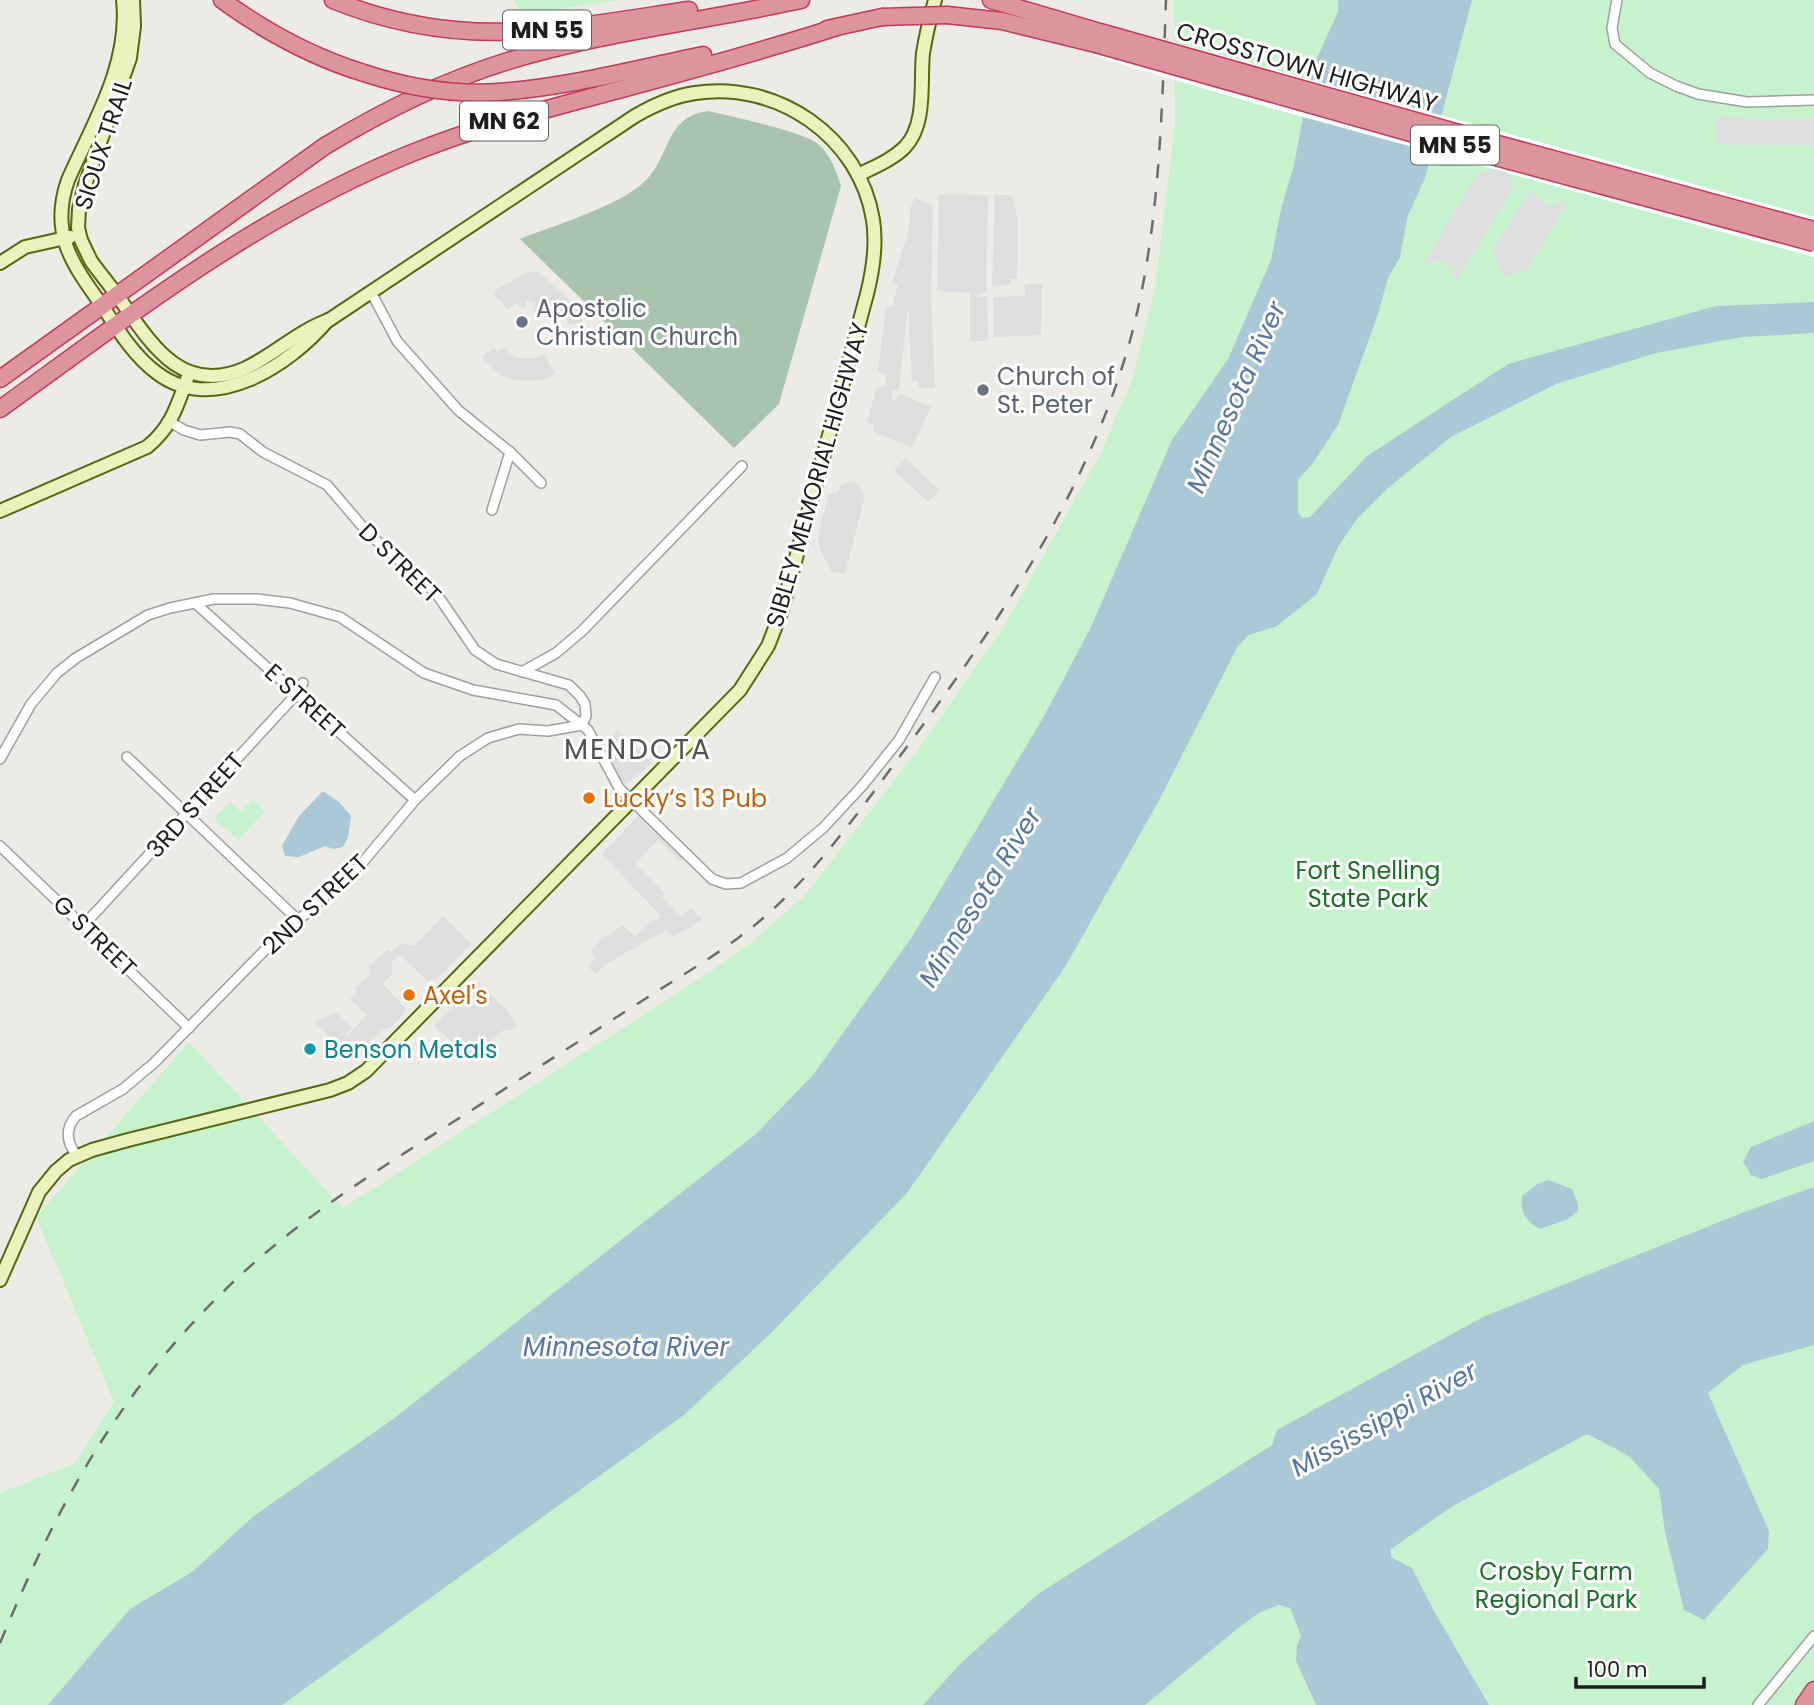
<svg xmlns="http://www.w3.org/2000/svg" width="1814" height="1705" viewBox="0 0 1814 1705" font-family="Poppins,sans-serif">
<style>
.cemetery{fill:#a8c4af}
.park{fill:#c6f3ce}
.parking{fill:#dedede}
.water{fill:#aac8d6}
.pier{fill:#fff}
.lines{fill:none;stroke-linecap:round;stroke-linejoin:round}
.street-casing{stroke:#9f9f9f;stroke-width:12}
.secondary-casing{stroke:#576811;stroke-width:16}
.highway-casing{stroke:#c5385c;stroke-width:19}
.street{stroke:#fff;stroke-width:9}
.secondary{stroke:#ebf2be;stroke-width:12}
.highway{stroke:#dc959c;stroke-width:16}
.rail{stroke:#6c6c6c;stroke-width:2.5;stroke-dasharray:14 14;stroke-linecap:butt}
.highway-bridge-casing{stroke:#c5385c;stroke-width:19;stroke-linecap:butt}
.highway-bridge{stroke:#dc959c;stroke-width:16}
.worship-dot{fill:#6b7280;stroke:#fff;stroke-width:2.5}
.food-dot{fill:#e8710a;stroke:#fff;stroke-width:2.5}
.culture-dot{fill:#0f9aa8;stroke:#fff;stroke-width:2.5}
.labels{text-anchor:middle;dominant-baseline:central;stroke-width:6;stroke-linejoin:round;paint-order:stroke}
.shield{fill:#fff;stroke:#626262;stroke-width:2}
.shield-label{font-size:23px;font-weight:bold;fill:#1e1e1e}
.street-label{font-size:24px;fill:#1e1e1e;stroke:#fff}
.worship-label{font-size:24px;fill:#5b616d;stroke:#fff;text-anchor:start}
.food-label{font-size:24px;fill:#c56008;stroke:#fff;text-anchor:start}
.park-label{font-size:24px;fill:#186f26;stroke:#fff}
.culture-label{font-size:24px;fill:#0d838f;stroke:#fff;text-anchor:start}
.water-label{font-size:26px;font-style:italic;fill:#5575a2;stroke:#fff}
.quarter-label{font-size:28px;letter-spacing:2px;fill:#515151;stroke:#fff}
</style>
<rect width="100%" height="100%" fill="#edebe5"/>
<path class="cemetery" d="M708 111C730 116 804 132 818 144 831 155 836 171 841 186L779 404 734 448 520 239C555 225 616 207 643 183 671 159 663 117 708 111Z"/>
<g class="park">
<polygon points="514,0 620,0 523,14"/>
<polygon points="1174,0 1814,0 1814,1187 1744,1212 1483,1317 1277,1430 1272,1445 960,1664 923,1705 0,1705 0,1493 75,1463 114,1402 36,1217 189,1042 343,1208 713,970 747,946 805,895 917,751 1003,628 1101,453 1133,378 1155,289 1175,124"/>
<polygon points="253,799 265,811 238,840 214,819 230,802 241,812"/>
<polygon points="1814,1345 1814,1679 1795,1705 1489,1705 1434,1611 1412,1568 1391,1557 1390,1549 1453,1506 1587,1434 1629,1456 1660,1489 1665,1532 1684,1610 1769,1531 1708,1393 1743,1365"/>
<polygon points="1279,1605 1290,1608 1300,1631 1301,1636 1297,1645 1304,1681 1316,1705 1145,1705 1242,1625 1259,1613"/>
</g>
<g class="parking">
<polygon points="1716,116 1768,119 1814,118 1814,146 1716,144"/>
<polygon points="1499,168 1509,175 1513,188 1458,279 1451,275 1450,266 1441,260 1422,265 1477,174"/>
<polygon points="1529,191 1537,195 1539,200 1549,206 1568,202 1527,271 1505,276 1499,268 1493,250"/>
<polygon points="939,194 988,195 986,293 979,293 979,297 987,297 988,341 970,341 970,293 937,291"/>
<polygon points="995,195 1012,195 1018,219 1017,279 1010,279 1010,285 992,286"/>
<polygon points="915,198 933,205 931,295 935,388 919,388 918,381 912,381 908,306 899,391 893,390 891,399 896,400 899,393 931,407 912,448 873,431 874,425 867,422 877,387 884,387 887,376 878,372 886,307 892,307 898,285 892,283 907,236 910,220 910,208"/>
<polygon points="537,271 579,308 583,322 568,325 565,315 560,321 545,307 539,311 534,311 535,302 526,301 525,309 516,303 508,309 494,295 495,291 502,286 529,272"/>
<polygon points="1042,283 1041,335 994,337 993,297 1025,296 1025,285"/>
<polygon points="494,347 497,352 504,347 513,356 524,359 535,358 544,354 555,374 541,380 529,381 515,380 500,375 482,357"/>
<polygon points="906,458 939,490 928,502 894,470"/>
<polygon points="846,482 854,482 858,485 863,491 864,499 845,574 832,572 820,549 818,535 829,494 838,492 840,486"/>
<polygon points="618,730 652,763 626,785 613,772 604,745"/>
<polygon points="639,815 685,858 681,862 658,840 635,864 664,893 662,897 681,917 691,908 702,919 674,937 666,930 606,964 596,974 588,967 595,959 591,950 606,934 608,936 623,925 635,937 652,920 657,920 660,915 602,854"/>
<polygon points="443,916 471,944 435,981 432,978 428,982 400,955 391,963 393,973 383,984 407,1010 390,1028 383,1029 367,1045 369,1049 355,1063 315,1022 336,1013 352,1028 346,1034 348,1036 366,1015 350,999 357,992 355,989 371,973 369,966 387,950 392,952 402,943 414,946"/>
<polygon points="478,982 508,1011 517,1025 510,1030 501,1031 472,1060 434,1026"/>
</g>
<g class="water">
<polygon points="1338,0 1472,0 1425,178 1408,215 1400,257 1388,278 1378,314 1338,425 1313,463 1298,480 1298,512 1302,518 1310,517 1367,456 1508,364 1716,306 1814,302 1814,333 1742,337 1656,353 1556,384 1451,437 1388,488 1356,520 1338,547 1317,594 1277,626 1249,635 1238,646 1157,804 1065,967 907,1193 771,1333 684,1415 282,1705 48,1705 130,1609 192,1572 255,1515 392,1420 756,1134 813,1075 912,937 1043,718 1091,627 1172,440 1228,359 1271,260 1281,209 1294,165 1312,69 1338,12"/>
<polygon points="323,791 339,802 351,816 348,837 343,847 333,849 325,846 299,857 285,856 282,846 299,816"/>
<polygon points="1814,1121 1814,1161 1762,1179 1751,1175 1743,1162 1751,1147"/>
<path d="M1549 1180 1572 1189 1578 1204V1211L1566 1220 1540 1229C1526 1221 1520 1213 1522 1196L1539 1183Z"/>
<polygon points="1814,1187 1814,1345 1743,1365 1708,1393 1769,1531 1768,1549 1704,1620 1684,1610 1665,1532 1659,1489 1629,1456 1587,1434 1453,1506 1391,1549 1391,1557 1412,1568 1434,1611 1489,1705 1316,1705 1296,1661 1297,1645 1301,1636 1290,1608 1279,1605 1259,1613 1242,1625 1145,1705 923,1705 960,1664 1038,1594 1272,1445 1277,1430 1483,1317 1744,1212"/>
</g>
<polygon class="pier" points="1103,23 1814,217 1814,257 1274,109 1094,56"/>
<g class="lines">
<defs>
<g id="street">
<polyline points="1617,0 1612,28 1615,44 1650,73 1676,86 1698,94 1747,102 1814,100"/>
<polyline points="371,292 397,341 458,410 510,452 541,483"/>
<polyline points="170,422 184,430 200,435 230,432 240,434 263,452 327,485 368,533 436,593 475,650 496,664 569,685 580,696 585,704 586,716 582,725"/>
<polyline points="492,510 510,452"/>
<polyline points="195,603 415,800"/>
<polyline points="522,672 556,653 582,631 742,466"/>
<polyline points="127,757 298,920"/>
<polyline points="0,759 31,704 57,673 76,658 148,615 170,608 214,599 256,599 290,603 340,617 424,673 473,690 556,705 588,730 619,788 712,879 726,884 741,883 787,858 823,828 863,785 899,740 935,677"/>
<polyline points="0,846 189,1028"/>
<polyline points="84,925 291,700 303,683"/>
<path d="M77 1156C67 1143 64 1130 76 1116L123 1089 154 1063 264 951 363 862 415 800 460 756 488 738 519 729 548 731 582 725"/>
<polyline points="1758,1705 1814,1636"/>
</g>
<g id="secondary">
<path d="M123 0C130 65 93 123 68 180 49 234 73 265 103 307 118 330 134 356 157 373 214 416 290 365 328 320"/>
<path d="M858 175C874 167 892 160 905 147 927 124 920 82 923 53 926 35 930 18 935 0"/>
<polyline points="0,263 25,247 70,237"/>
<path d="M0 511 147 447C171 428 177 406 187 379"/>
<path d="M0 1280 39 1192 56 1171 69 1160 92 1150 128 1140 330 1090 348 1083 366 1071 740 690 768 646 782 610 867 294C873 270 877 245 873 220 860 137 777 80 695 93 674 96 654 105 635 116L329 320C298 331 275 354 246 368 180 398 148 339 117 295 108 283 99 272 91 261L81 240 78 228 79 209 85 185 130 58 134 26 133 0"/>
</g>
<g id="highway">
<path d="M222 0C266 32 312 57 364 73"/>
<path d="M333 0C461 52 559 29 689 10"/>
<polyline points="991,0 1100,32"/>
<polyline points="947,15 1002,21 1096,44"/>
<polyline points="827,29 882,17"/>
<path d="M499 92C568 87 635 69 703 55"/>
<path d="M0 379 325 146C383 111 443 81 508 61 604 32 704 21 801 0"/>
<path d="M0 409C132 314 260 214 412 153 474 128 539 111 603 94 681 73 760 52 837 27"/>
<polyline points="1804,1705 1814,1690"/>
</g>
</defs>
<use href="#street" class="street-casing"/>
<use href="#secondary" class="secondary-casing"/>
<use href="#highway" class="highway-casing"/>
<use href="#street" class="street"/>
<use href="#secondary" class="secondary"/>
<use href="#highway" class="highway"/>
<path class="rail" d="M0 1643C57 1505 118 1393 227 1288 290 1226 365 1178 439 1131 508 1087 576 1043 645 999 677 978 711 959 742 935 808 886 860 810 909 744 1000 620 1090 488 1131 337 1160 229 1162 111 1166 0"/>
<defs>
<g id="highway-bridge">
<polyline points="882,17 947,15"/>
<polyline points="1100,32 1494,143 1814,230"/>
<polyline points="1096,44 1492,156 1814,243"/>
<path d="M364 73C406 87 454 95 499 92"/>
</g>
</defs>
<use href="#highway-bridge" class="highway-bridge-casing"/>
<use href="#highway-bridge" class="highway-bridge"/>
</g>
<g class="worship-dot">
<circle cx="522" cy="322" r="7"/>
<circle cx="983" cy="390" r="7"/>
</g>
<g class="food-dot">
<circle cx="589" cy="798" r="7"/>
<circle cx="409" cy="995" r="7"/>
</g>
<circle class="culture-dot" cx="310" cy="1049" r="7"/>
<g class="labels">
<g class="shield">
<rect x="503" y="10.5" width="88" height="39" rx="5"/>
<rect x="460" y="101.5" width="88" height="39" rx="5"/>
<rect x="1411" y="125.5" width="88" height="39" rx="5"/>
</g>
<g class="shield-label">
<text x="547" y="30">MN 55</text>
<text x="504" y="121">MN 62</text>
<text x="1455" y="145">MN 55</text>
</g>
<g class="street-label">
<text transform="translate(1307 67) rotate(16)">CROSSTOWN HIGHWAY</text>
<text transform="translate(103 144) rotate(-72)">SIOUX TRAIL</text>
<text transform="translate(817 475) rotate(-74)">SIBLEY MEMORIAL HIGHWAY</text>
<text transform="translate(400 563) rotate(44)">D STREET</text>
<text transform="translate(305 701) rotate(42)">E STREET</text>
<text transform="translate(195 805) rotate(-48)">3RD STREET</text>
<text transform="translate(315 904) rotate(-43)">2ND STREET</text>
<text transform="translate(95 936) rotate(44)">G STREET</text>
</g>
<g class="worship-label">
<text x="536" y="308">Apostolic<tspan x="536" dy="28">Christian Church</tspan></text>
<text x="997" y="376">Church of<tspan x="997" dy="28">St. Peter</tspan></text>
</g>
<g class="food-label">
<text x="603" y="798">Lucky‘s 13 Pub</text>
<text x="423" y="995">Axel's</text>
</g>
<g class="park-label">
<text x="1368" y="870">Fort Snelling<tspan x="1368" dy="28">State Park</tspan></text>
<text x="1556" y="1571">Crosby Farm<tspan x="1556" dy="28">Regional Park</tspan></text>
</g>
<g class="culture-label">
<text x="324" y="1049">Benson Metals</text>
</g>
<g class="water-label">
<text transform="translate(1236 397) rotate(-66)">Minnesota River</text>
<text transform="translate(980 897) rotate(-58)">Minnesota River</text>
<text x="626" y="1347">Minnesota River</text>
<text transform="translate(1384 1419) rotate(-29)">Mississippi River</text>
</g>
<g class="quarter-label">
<text x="638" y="749">MENDOTA</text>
</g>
</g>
<path d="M1576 1677v10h128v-10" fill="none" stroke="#1e1e1e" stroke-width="3.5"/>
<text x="1587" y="1677" font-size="21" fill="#1e1e1e" stroke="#ffffff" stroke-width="5" paint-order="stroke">100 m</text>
</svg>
